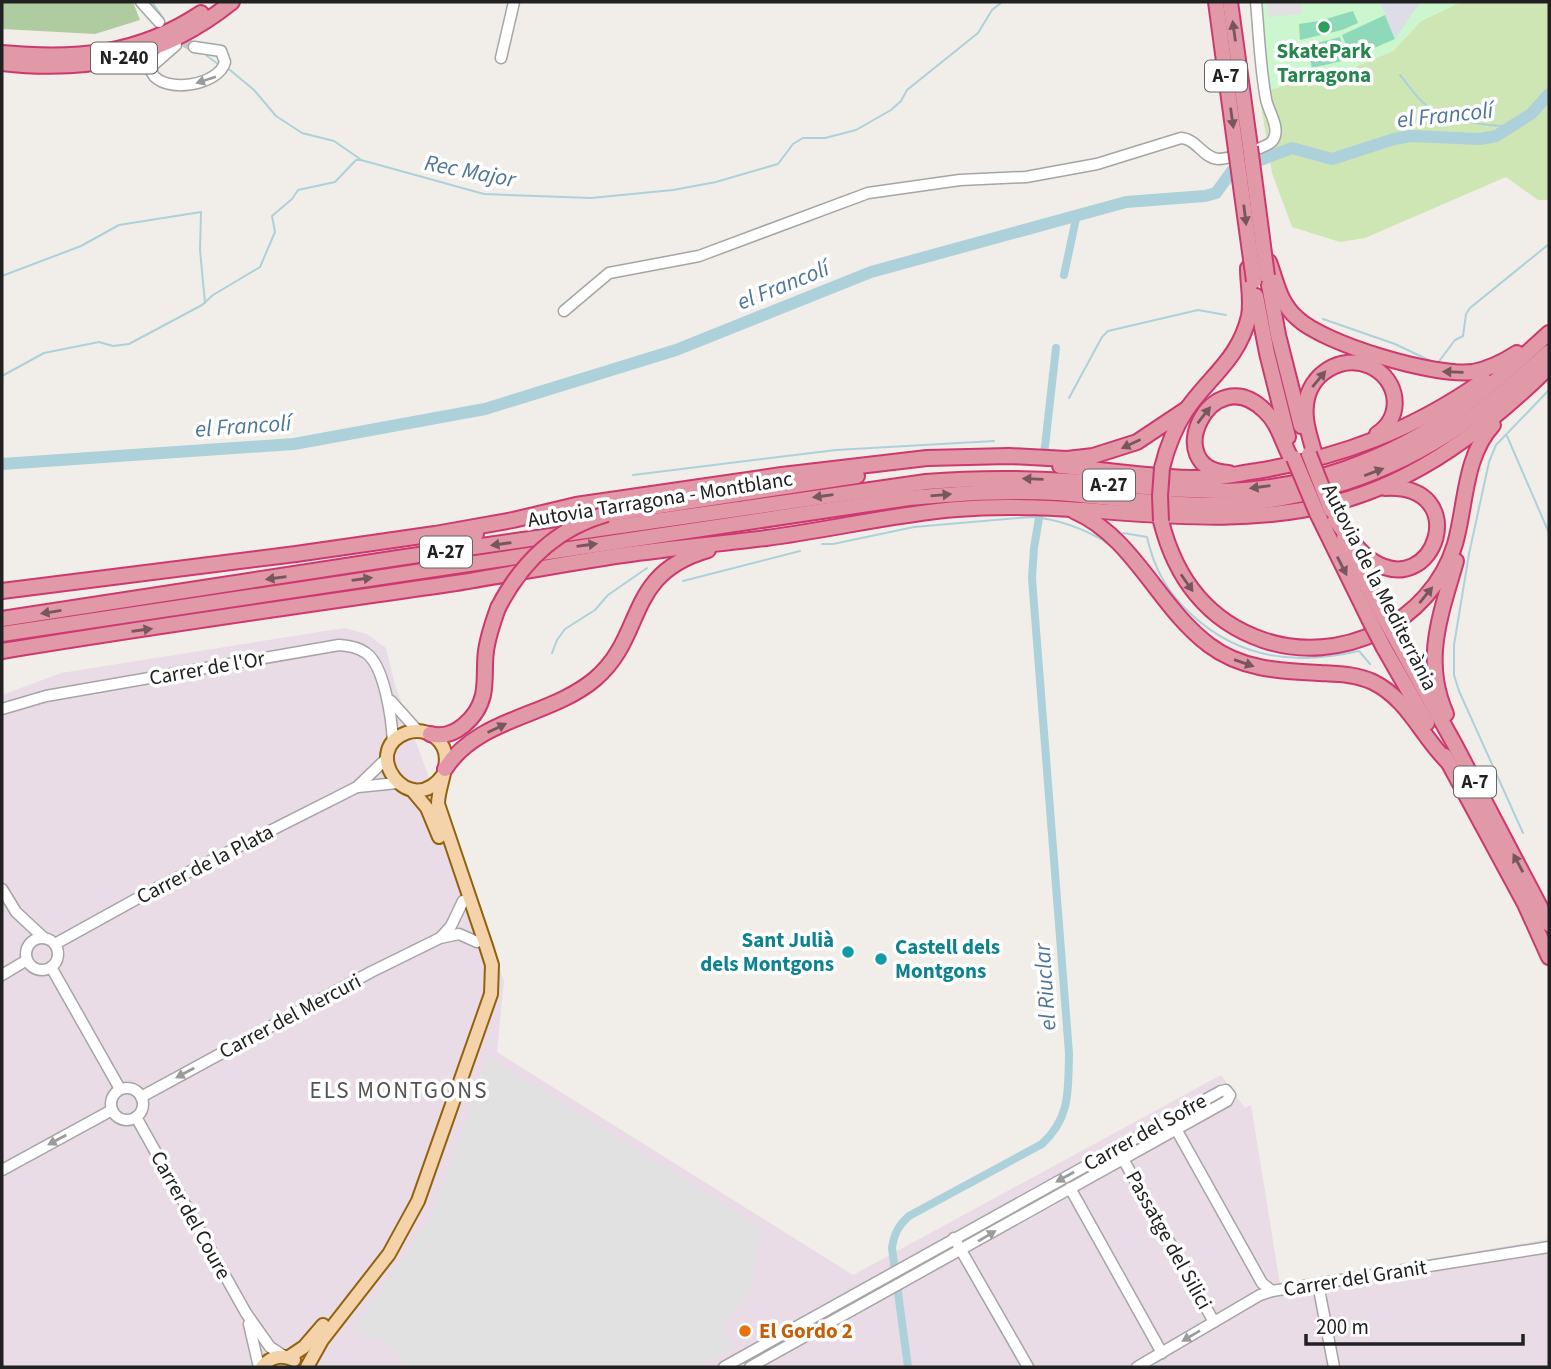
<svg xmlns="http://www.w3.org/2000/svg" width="1551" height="1369" viewBox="0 0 1551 1369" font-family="'Source Sans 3',sans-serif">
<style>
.industrial{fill:#e9dce7}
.grass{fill:#cee6b4}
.forest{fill:#afcca1}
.park{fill:#cbf6ce}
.pitch{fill:#8ed9ba}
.parking{fill:#e1e1e1}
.plaza{fill:#dddde7}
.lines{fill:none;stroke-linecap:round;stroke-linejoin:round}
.stream{stroke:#add1da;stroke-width:2}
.canal{stroke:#add1da;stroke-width:8}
.river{stroke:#add1da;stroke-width:12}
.minor-tunnel{stroke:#c7c5c1;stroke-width:10;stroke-dasharray:10 5;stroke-linecap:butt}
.minor-casing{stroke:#a5a5a5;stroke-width:13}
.major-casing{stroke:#92630d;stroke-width:16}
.highway-casing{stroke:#cd386e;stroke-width:18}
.minor{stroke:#fff;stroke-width:10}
.major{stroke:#f5d3aa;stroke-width:12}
.highway{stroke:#e198a7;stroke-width:14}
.highway-bridge-casing{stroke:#cd386e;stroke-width:18;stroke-linecap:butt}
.highway-bridge{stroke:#e198a7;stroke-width:14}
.oneway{fill:#77575d}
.oneway2{fill:#9b9b9b}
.leisure-dot{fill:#2e9e5b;stroke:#fff;stroke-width:2.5}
.culture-dot{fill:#0f9aa8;stroke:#fff;stroke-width:2.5}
.food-dot{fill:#e8710a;stroke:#fff;stroke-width:2.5}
.labels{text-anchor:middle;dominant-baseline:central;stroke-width:7;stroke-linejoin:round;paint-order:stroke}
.shield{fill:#fff;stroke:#646464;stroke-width:2}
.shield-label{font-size:19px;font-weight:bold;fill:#212121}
.leisure-label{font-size:21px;font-weight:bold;fill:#27864d;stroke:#fff}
.street-label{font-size:21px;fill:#212121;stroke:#fff}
.culture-label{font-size:21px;font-weight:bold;fill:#0d838f;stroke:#fff;text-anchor:end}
.food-label{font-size:21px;font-weight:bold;fill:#c56008;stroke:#fff;text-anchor:start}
.water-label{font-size:23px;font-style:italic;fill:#4e769b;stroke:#fff}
.neighbourhood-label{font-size:23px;letter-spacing:2px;fill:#545454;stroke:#fff}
</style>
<rect width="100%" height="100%" fill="#f1eee9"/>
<polygon class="industrial" points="344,628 367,634 386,648 395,685 504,981 497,1052 853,1275 1221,1075 1245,1108 1251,1105 1280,1284 1549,1239 1549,1367 2,1367 2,695 61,673"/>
<polygon class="grass" points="1461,2 1549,2 1549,200 1538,200 1506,177 1365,238 1340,242 1292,227 1272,173 1259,93 1311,78 1333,76 1393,51 1421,21"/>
<polygon class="forest" points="2,2 133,2 140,20 95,34 2,29"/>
<polygon class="park" points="1249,2 1461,2 1421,21 1393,51 1333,76 1311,78 1259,93"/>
<g class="pitch">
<polygon points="1353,11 1358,23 1342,30 1300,40 1299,24 1319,21"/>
<polygon points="1385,15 1395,39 1351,58 1342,35"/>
<polygon points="1340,37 1346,60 1312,68 1306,46"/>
</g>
<g class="parking">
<polygon points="1267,2 1301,2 1302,14 1268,17"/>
<polygon points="489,1057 761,1227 751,1290 722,1327 733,1348 699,1367 411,1367 388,1343 352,1332 432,1216"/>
</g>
<polygon class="plaza" points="1380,2 1420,2 1395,39"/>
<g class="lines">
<g class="stream">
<polyline points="152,2 163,18"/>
<polyline points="207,56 218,64"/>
<polyline points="230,70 254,90 276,116 302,133 334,141 360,159"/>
<path d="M1400 75C1408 84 1416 98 1426 105 1451 120 1485 127 1514 126"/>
<polyline points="2,276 81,246 119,225 201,212 200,250 205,303"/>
<polyline points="1323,319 1395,344 1437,364 1455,340 1463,336 1466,314 1470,308 1549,244"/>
<polyline points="2,376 44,353 99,342 113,346 129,344 202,305 213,295 260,267 275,232 272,216 292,199 298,190 335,182 356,160 361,160 484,194 591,198 673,190 716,182 778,164 793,144 803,138 825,138 856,130 891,110 901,101 907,90 978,33 992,10 1002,2"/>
<polyline points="1069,398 1102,337 1108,331 1198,310 1226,315"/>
<polyline points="1507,436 1549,533"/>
<polyline points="633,475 836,450 994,441"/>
<path d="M1123 533 1147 537C1154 569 1167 592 1192 615 1241 660 1297 665 1359 651L1370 664"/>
<path d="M822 544H833L914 527 1031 517C1059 519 1087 530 1111 545"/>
<polyline points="683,581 800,551"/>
<polyline points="552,653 557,640 565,629 595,610 608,595 647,568"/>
<polyline points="1523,833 1459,691 1454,675 1454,645 1469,554 1489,462 1496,445 1549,390"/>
</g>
<g class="canal">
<polyline points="1064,275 1077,214"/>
<polyline points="1044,455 1056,348"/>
<path d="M908 1367 892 1248C894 1234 898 1226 909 1216L1042 1144C1071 1117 1068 1090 1069 1053L1032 578 1034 548 1040 512"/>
</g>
<polyline class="river" points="2,464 294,444 485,409 676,350 871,272 1126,202 1205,196 1216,193 1232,171 1292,148 1332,159 1394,139 1411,136 1480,139 1496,136 1531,114 1549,94"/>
<polyline class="minor-tunnel" points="171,35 194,47"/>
<defs>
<g id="minor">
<polyline points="141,2 159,22"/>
<path d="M176 45 152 66V73C163 94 219 86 225 62L221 51 194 47"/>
<polyline points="501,58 514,2"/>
<path d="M564 311 609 273 699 256 868 193 960 180 1026 177 1097 164 1181 138C1197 139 1203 158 1218 159 1227 159 1269 148 1273 140 1281 128 1268 111 1266 99 1260 67 1259 34 1256 2"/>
<polyline points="391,701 418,731"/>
<path d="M2 709 46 696 339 645C349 646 358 647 366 653 385 666 392 721 393 743"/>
<polyline points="358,787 397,783"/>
<polyline points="2,889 16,912 44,938"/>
<polyline points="441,937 451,926 463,901"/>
<circle cx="42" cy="954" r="16"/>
<polyline points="55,944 149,892 357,787 387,758"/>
<polyline points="51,967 120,1089"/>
<polyline points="2,975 27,960"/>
<circle cx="127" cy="1104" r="16"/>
<polyline points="141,1097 371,972 440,938 459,934 477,942"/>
<polyline points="136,1117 246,1313 270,1347 284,1356"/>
<polyline points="1176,1129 1262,1283 1272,1291"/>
<polyline points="1123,1159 1214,1322"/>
<polyline points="2,1170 112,1110"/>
<polyline points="1070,1188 1162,1353"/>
<polyline points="954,1238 1028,1367"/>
<polyline points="1318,1284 1334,1367"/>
<polyline points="249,1324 259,1367"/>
<polyline points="724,1367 1221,1091 1226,1090 1230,1095 1227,1101 750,1367"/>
<polyline points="1137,1367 1260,1295 1272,1291 1549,1247"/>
</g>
<g id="major">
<polyline points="412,790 427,808 439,837"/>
<polyline points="289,1357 304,1347 323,1325"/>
<path d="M262 1367C271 1356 282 1354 294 1360"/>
<path d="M307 1367 322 1340 389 1254 418 1201 491 994 492 965 486 946 438 804C438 782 457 756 436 738 428 731 416 729 406 733 359 751 410 821 443 775"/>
</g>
<g id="highway">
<polyline points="1216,2 1236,150"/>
<polyline points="1230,2 1250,147"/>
<path d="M2 53C75 60 138 55 201 13"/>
<path d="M2 63C89 73 162 58 232 2"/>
<path d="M1269 262C1277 283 1279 302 1297 318 1324 344 1435 377 1473 372 1489 369 1503 362 1517 353"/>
<polyline points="1269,285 1278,335 1301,426"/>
<polyline points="1256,296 1267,353 1288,437"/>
<path d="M1314 452C1310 437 1304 421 1306 405 1309 374 1341 354 1370 366 1399 379 1404 417 1377 434"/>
<path d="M1060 466C1109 470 1160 479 1209 478 1226 477 1241 473 1257 471 1342 457 1413 430 1484 380"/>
<path d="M1162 468C1167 447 1175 427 1187 409 1210 376 1239 359 1249 316 1252 300 1248 285 1248 268"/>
<path d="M1229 473C1158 470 1211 357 1265 411 1279 424 1282 442 1291 458"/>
<path d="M1074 511C1134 537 1158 607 1209 645 1242 670 1281 671 1320 673 1338 674 1356 674 1373 682 1408 699 1422 737 1448 762"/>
<polyline points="1317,513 1369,619"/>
<polyline points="607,514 857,476"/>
<path d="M1335 520C1346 534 1357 550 1371 560 1435 603 1474 483 1385 488"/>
<path d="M1161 521C1175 577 1207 621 1263 640 1339 666 1431 624 1455 544 1466 506 1464 456 1493 425"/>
<polyline points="1344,538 1381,612"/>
<polyline points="431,547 476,534"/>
<polyline points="2,591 296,554 435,534 513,520 576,505 782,475 927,458 1009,456 1067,459 1093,456 1137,442 1188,408"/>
<path d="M2 619 398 558 926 482C974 478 1021 478 1069 481 1119 484 1168 491 1217 491 1303 491 1392 459 1460 409 1492 386 1520 359 1549 333"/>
<path d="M2 634 909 498C959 493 1008 490 1057 493 1107 497 1156 504 1205 505 1290 505 1375 480 1446 435 1484 411 1516 381 1549 352"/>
<polyline points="1397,641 1455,745 1549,924"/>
<polyline points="1384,648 1427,723"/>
<path d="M2 651C153 626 304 605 456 583 511 574 567 563 623 555 670 548 719 544 766 538 830 530 893 514 957 509 1085 498 1208 536 1334 503 1419 481 1488 427 1549 367"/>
<path d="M1446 714C1422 660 1441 614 1456 561"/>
<path d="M430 734C454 741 478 717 483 695 486 681 484 665 486 651 488 636 493 622 498 608"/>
<polyline points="1445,756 1525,904 1549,957"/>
<path d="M445 769C478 717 550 717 595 679 646 636 624 574 708 550"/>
</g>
</defs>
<use href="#minor" class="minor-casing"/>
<use href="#major" class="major-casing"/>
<use href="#highway" class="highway-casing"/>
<use href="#minor" class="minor"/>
<use href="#major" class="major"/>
<use href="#highway" class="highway"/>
<defs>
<g id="highway-bridge">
<polyline points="1250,147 1267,276"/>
<polyline points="1236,150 1254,281"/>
<polyline points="1309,454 1331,510"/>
<polyline points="1294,458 1317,513"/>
<polyline points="1161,521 1160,496 1162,468"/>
<path d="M498 608C521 563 557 528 607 514"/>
<polyline points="1381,612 1397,641"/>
<polyline points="1369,619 1384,648"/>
</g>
</defs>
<use href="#highway-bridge" class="highway-bridge-casing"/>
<use href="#highway-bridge" class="highway-bridge"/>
</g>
<defs><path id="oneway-solid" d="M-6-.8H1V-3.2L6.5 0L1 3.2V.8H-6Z" transform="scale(1.75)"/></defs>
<g class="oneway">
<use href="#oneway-solid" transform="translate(1234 31) rotate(-98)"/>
<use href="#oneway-solid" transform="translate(1232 118) rotate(82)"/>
<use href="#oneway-solid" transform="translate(1245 215) rotate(83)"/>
<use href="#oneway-solid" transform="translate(1453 372) rotate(-178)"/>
<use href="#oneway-solid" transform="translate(1319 379) rotate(-50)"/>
<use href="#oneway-solid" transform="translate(1204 415) rotate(-52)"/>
<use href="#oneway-solid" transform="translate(1131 444) rotate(155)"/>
<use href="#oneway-solid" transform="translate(1374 472) rotate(-21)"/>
<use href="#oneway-solid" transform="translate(1033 479) rotate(-178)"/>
<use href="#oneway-solid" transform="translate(1260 487) rotate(172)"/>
<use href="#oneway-solid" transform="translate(941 495) rotate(-5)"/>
<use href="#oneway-solid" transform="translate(823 496) rotate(172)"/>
<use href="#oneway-solid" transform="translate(501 544) rotate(172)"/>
<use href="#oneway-solid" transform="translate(587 545) rotate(-8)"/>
<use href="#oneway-solid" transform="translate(1342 566) rotate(63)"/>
<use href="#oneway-solid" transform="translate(276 578) rotate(172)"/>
<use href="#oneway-solid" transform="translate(362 579) rotate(-8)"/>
<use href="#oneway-solid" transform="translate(1187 583) rotate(55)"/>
<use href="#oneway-solid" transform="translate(1426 595) rotate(-51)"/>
<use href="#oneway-solid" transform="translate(51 612) rotate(171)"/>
<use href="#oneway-solid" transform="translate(142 630) rotate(-8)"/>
<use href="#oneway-solid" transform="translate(1244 663) rotate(19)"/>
<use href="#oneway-solid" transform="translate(497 728) rotate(-26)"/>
<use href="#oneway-solid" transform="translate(1518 863) rotate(-118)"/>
</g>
<g class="oneway2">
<use href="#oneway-solid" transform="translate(206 80) rotate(162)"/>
<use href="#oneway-solid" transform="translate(185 1073) rotate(152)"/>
<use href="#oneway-solid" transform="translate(57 1140) rotate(152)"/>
<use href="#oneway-solid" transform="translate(1065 1177) rotate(151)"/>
<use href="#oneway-solid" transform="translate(987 1236) rotate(-31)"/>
<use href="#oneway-solid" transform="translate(1191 1336) rotate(149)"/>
</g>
<circle class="leisure-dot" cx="1324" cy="27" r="7"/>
<g class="culture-dot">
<circle cx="848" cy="952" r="7"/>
<circle cx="881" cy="959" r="7"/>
</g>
<circle class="food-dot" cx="745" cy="1331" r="7"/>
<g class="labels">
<g class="shield">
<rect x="91" y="42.5" width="66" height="31" rx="5"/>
<rect x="1205" y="60.5" width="42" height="31" rx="5"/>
<rect x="1083" y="469.5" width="52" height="31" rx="5"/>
<rect x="420" y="536.5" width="52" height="31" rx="5"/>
<rect x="1454" y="766.5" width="42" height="31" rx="5"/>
</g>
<g class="shield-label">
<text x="124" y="58">N-240</text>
<text x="1226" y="76">A-7</text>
<text x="1109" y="485">A-27</text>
<text x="446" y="552">A-27</text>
<text x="1475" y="782">A-7</text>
</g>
<g class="leisure-label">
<text x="1324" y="51">SkatePark<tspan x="1324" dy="24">Tarragona</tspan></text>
</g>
<g class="street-label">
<text transform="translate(660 499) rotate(-9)">Autovia Tarragona - Montblanc</text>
<text transform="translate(1380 587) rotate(63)">Autovia de la Mediterrània</text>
<text transform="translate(207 668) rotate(-10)">Carrer de l'Or</text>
<text transform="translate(205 864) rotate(-27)">Carrer de la Plata</text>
<text transform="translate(290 1016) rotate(-28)">Carrer del Mercuri</text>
<text transform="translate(1145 1132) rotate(-29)">Carrer del Sofre</text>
<text transform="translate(191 1215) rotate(61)">Carrer del Coure</text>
<text transform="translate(1169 1240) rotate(61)">Passatge del Silici</text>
<text transform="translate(1355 1278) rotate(-9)">Carrer del Granit</text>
</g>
<g class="culture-label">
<text x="834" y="940">Sant Julià<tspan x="834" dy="24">dels Montgons</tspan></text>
<text x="895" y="947" text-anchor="start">Castell dels<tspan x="895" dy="24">Montgons</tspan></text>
</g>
<g class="food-label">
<text x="759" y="1331">El Gordo 2</text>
</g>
<g class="water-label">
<text transform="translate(1445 115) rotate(-6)">el Francolí</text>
<text transform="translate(470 171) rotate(11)">Rec Major</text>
<text transform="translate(783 285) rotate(-22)">el Francolí</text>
<text transform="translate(243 426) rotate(-4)">el Francolí</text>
<text transform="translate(1045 987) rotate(-94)">el Riuclar</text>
</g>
<g class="neighbourhood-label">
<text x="399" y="1090">ELS MONTGONS</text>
</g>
</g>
<rect width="1551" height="1369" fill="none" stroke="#212121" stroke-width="7"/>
<path d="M1306 1334v10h217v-10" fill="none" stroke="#212121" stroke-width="3.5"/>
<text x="1316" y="1334" font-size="21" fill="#212121" stroke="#ffffff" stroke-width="5" paint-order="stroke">200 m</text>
</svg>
